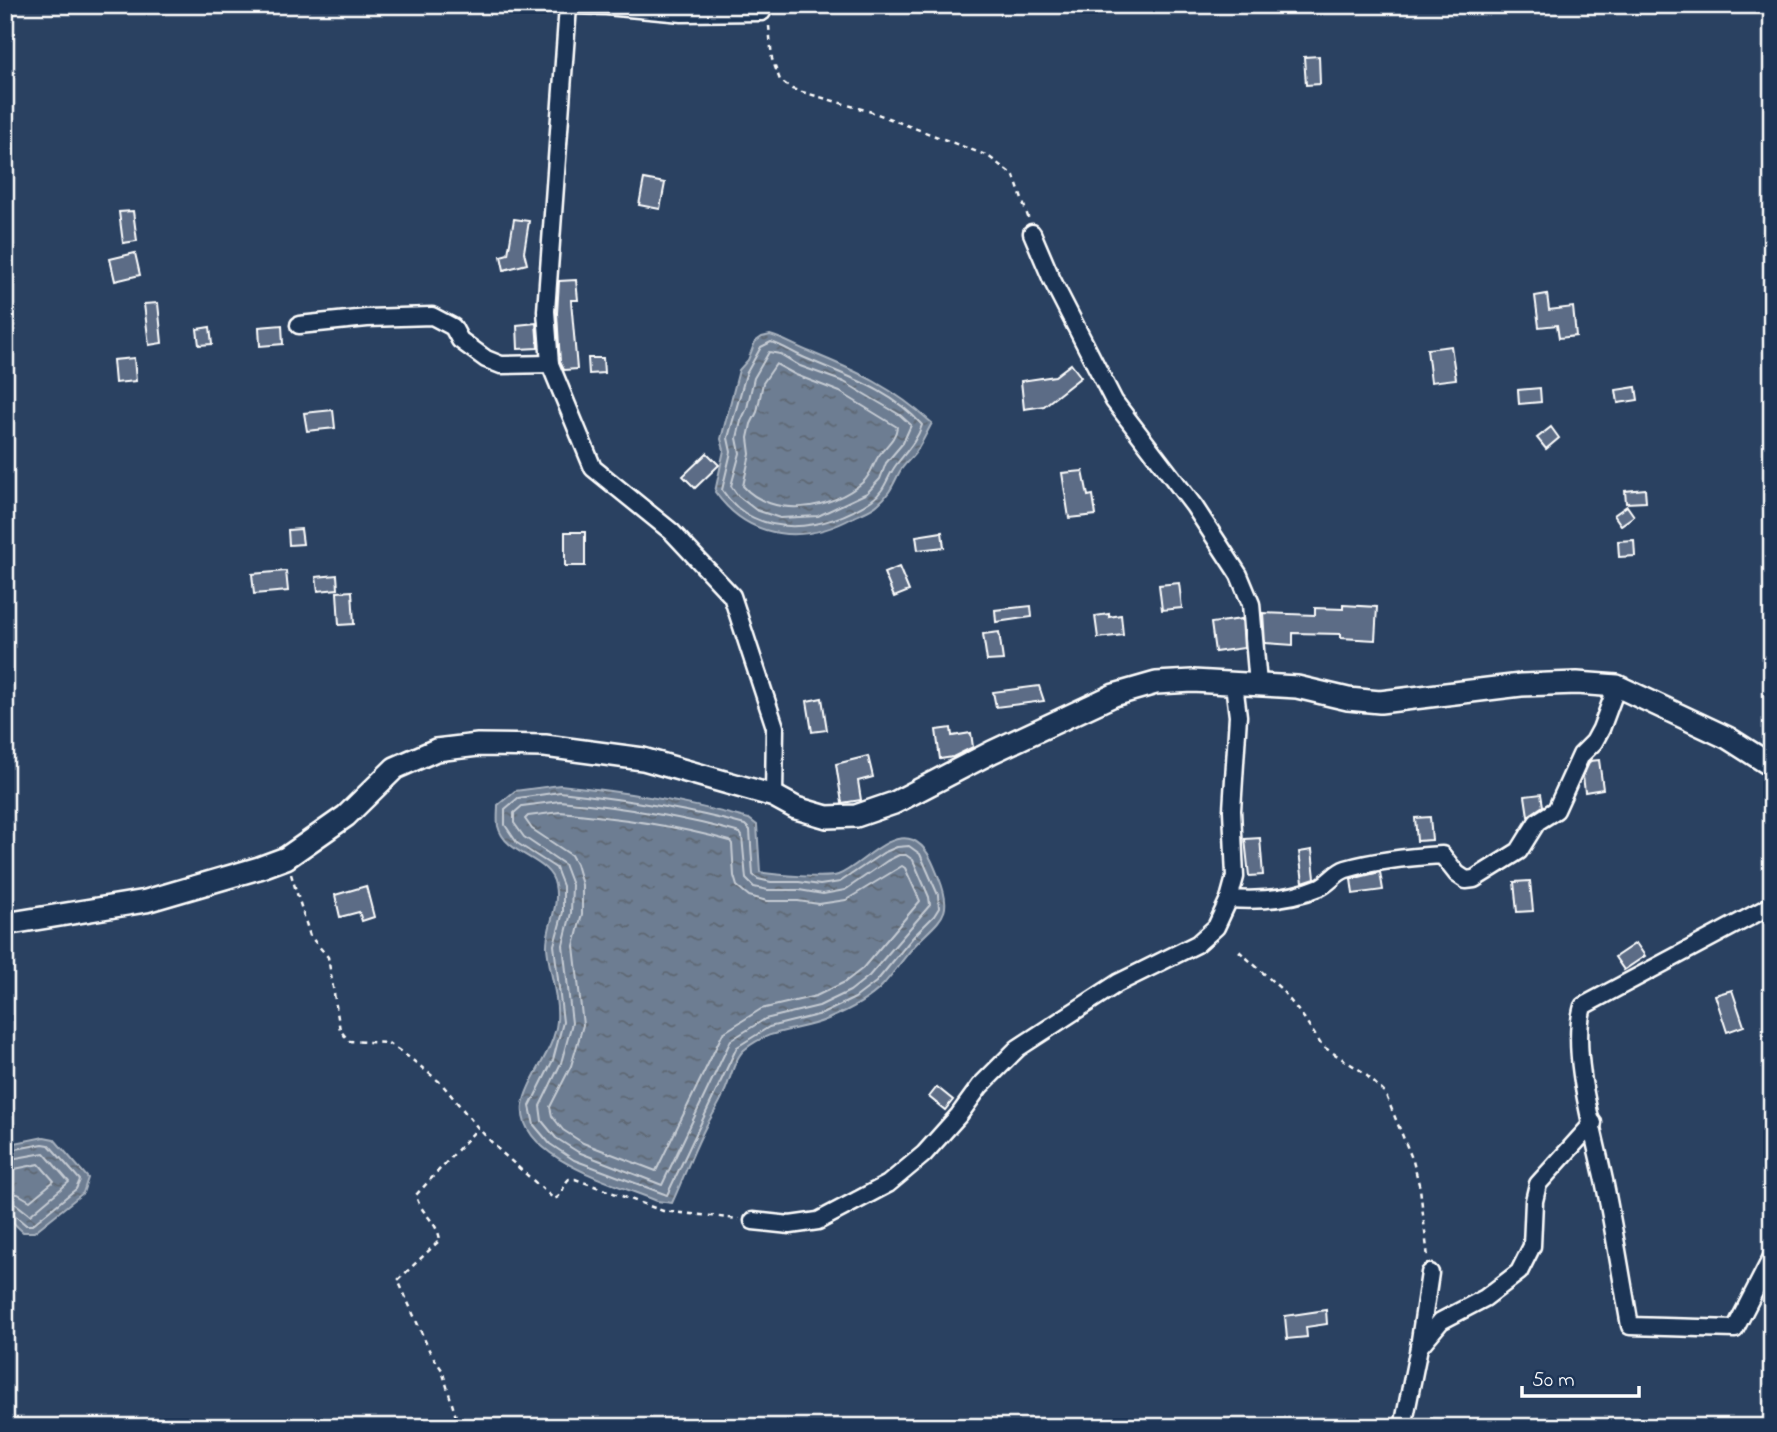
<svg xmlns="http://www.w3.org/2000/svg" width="1777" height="1432" viewBox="0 0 1777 1432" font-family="'Indie Flower',sans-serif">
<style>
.water{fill:url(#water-ripples);stroke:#a7b1be;stroke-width:2}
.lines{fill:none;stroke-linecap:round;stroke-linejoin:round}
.shore{stroke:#c5cbd3;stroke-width:2}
.building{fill:#5b6c86;stroke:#fff;stroke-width:2}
.street-casing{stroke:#fff;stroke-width:21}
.secondary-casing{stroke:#fff;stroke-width:26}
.path{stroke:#fff;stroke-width:2.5;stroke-dasharray:5 5;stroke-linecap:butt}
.street{stroke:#1d3557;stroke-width:16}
.secondary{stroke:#1d3557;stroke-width:21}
</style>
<defs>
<pattern id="water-ripples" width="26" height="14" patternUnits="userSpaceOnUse" patternTransform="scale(1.75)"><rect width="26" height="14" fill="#6d7d92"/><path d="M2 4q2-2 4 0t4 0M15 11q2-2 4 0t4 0" fill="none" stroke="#5e6772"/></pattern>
</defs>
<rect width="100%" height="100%" fill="#2a4161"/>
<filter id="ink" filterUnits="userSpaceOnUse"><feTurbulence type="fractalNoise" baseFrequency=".0143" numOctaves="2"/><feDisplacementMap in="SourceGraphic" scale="14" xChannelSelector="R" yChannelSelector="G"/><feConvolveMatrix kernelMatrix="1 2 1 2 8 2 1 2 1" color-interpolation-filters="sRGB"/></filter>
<g filter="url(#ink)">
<g class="water">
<path d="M770 335C785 339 796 347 810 352 859 372 892 387 932 423 927 432 922 443 916 452 911 459 903 465 899 473 893 485 889 495 878 504 872 510 862 513 854 517 804 545 749 540 715 492L724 450 721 439 739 370 748 360 755 342 762 337Z"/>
<path d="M560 785C626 792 684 801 749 819L757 825 760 872C772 875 828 879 838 875 860 867 888 830 913 840 928 847 933 864 939 878 953 913 943 917 919 941 905 955 895 972 882 986 868 1001 847 1011 828 1019 799 1032 771 1027 744 1050 734 1059 730 1081 724 1093 719 1106 710 1118 704 1130 692 1154 683 1179 672 1203L657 1201C620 1185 516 1158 523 1105 527 1079 554 1052 557 1021 559 997 549 971 547 947 546 927 560 908 555 885 550 857 505 856 498 826 497 820 498 811 498 805L515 791Z"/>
<polygon points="44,1137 54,1139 88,1178 83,1193 34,1232 23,1232 5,1215 5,1145"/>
</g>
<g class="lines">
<g class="shore">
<path d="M771 342C784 346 793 353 805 358 846 376 892 390 922 425 917 441 906 452 896 465 887 477 885 491 872 500 826 532 756 541 722 490L731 452 728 438 746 374 761 347Z"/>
<polygon points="769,352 780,354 800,366 844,382 900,415 911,425 903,443 886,463 880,479 867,493 818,516 780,518 756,510 738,496 731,486 740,453 737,438 741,421 747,408 754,378"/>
<path d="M776 364 796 375 840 392 897 427C896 438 887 445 880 454 873 463 872 474 863 482 832 510 772 519 743 486L750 454 748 438 751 424 757 412 763 383Z"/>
<path d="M560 792C623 799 684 808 745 825L750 830 753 875 758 879 771 882H799L820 885 840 882 883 853 897 847 909 846 920 854 938 895 939 908 934 916 914 936 876 982 855 998 822 1014 769 1027 737 1047 667 1195 574 1160 550 1144 534 1125 530 1106 553 1060 563 1022 554 945 563 912V886L556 868 517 843 505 825V809L518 798Z"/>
<path d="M560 801C622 807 680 816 740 833L742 836 746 879 754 887 768 890H799L823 894 845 890 887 861 899 855H906L913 860 929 897 930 905 869 976 850 991 819 1006 765 1019 731 1040 662 1185 578 1152 556 1138 542 1121 540 1106 561 1063 572 1023 563 945 571 913 572 885 564 864 524 837 514 823V813L522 806Z"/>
<path d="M560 812C618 818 674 825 730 841L732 844 734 876 737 886 749 896 767 901H798L819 904 846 900 902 866 905 868 920 901 862 969 845 982 816 996 761 1009 723 1033 656 1171 583 1143 563 1130 552 1116 550 1107 571 1066 583 1025 574 946 582 914V885L576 864 571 855 532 829 525 819 528 816Z"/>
<polyline points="5,1151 43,1144 49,1145 80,1180 76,1189 32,1225 26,1225 12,1213 5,1211"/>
<polyline points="5,1160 44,1153 69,1182 30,1215 16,1204 5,1202"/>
<polyline points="5,1171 39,1164 54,1181 30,1201 18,1194 5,1192"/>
</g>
</g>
<g class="building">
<polygon points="1319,56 1320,84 1306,85 1304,57"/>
<polygon points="644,179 665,183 660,209 639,205"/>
<polygon points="133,211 137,241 123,243 119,212"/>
<polygon points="514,219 529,221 524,252 527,264 504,270 501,256 508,254"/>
<polygon points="135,253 140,275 115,281 110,259"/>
<polygon points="576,280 578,300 571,300 577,369 564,370 560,362 557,313 559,281"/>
<polygon points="1547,294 1549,310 1573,307 1576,336 1559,338 1557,325 1539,327 1535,296"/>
<polygon points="158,303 162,343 149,345 144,304"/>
<polygon points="536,323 538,348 518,349 517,325"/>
<polygon points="282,325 283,344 260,346 259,327"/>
<polygon points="210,327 212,344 199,345 197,329"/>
<polygon points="1451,346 1456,379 1431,382 1427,349"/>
<polygon points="134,358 136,381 115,383 113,360"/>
<polygon points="588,358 603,358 604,373 589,374"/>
<polygon points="1071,364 1081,377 1044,406 1024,409 1021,381 1055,376"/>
<polygon points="1636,387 1638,400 1618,403 1616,390"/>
<polygon points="1540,388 1541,402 1519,404 1518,390"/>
<polygon points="333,410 335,428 307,431 304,413"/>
<polygon points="1551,427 1559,438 1546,449 1537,438"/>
<polygon points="707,453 719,465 695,488 683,476"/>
<polygon points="1083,471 1088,496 1093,495 1096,515 1069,518 1062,473"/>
<polygon points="1645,489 1646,502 1626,503 1625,491"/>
<polygon points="1627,506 1634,516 1621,525 1614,515"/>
<polygon points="301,529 303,544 289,545 288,530"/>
<rect x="565" y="532" width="20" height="34"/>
<polygon points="942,532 944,547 918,550 916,536"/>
<polygon points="1634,540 1635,556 1619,557 1618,541"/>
<polygon points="899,567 909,591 894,597 884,573"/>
<polygon points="286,571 288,591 254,594 252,574"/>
<polygon points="337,575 338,589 318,591 316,577"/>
<polygon points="1179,583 1182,608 1162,610 1159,585"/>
<polygon points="352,591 354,624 339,625 337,592"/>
<polygon points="1343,605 1377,607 1375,640 1341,638 1341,634 1293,633 1293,645 1265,643 1263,613 1315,615 1315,608 1343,609"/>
<polygon points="1031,606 1032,617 996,622 995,610"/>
<polygon points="1109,614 1109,617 1121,615 1123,635 1098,638 1095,616"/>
<polygon points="1242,619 1244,648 1215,652 1211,623"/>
<polygon points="999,632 1003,660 987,661 983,634"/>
<polygon points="1039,686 1044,701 996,707 993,692"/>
<polygon points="822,698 827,730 812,732 807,701"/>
<polygon points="951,728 952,736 971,733 973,747 953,757 940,759 936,730"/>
<polygon points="868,756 873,777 858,781 861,800 842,803 836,764"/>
<polygon points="1599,760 1603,789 1585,792 1583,776 1590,761"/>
<polygon points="1541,794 1543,806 1528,816 1525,796"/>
<polygon points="1430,817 1432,840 1417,841 1415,818"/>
<polygon points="1260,838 1263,875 1249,876 1245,839"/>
<polygon points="1312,850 1315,878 1303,882 1299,852"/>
<polygon points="1380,872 1383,890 1353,894 1351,879"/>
<polygon points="1530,881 1533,911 1517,912 1514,882"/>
<polygon points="366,886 374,917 362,921 359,912 340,917 335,895"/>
<polygon points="1636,943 1645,956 1624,970 1615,957"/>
<polygon points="1732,990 1744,1026 1727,1032 1715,995"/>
<polygon points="937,1087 953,1100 945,1110 929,1097"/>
<polygon points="1326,1310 1327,1324 1306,1327 1307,1337 1287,1339 1285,1316"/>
</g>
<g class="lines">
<defs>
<g id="street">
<polyline points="567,5 606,6 682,13 762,12"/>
<polyline points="568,6 546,311 550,364 593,468 672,532 732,596 775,727 774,796"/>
<polyline points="1032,233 1052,280 1114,401 1194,506 1239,575 1251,604 1258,684"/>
<polyline points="299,325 367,318 432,316 453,327 460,340 486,359 501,365 550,364"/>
<path d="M1229 899C1258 901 1292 899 1320 887 1329 883 1336 872 1346 869 1377 860 1409 857 1442 855L1457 874 1466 880 1474 879 1519 851 1537 822 1556 810 1581 755 1594 742 1601 729 1617 686"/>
<path d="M1772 905 1583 1006C1569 1053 1596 1139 1606 1190 1615 1235 1622 1281 1630 1326L1735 1329 1772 1257"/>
<polyline points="753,1221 790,1225 818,1221 888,1184 924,1154 959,1115 980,1086 1018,1048 1118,983 1197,944 1216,927 1229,899 1235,877 1232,810 1238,716 1234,684"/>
<polyline points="1419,1347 1441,1321 1485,1298 1519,1272 1532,1246 1534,1201 1538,1184 1593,1123"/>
<polyline points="1403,1427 1419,1347 1430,1273"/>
</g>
<polyline id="secondary" points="5,924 146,901 259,868 286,858 346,816 395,768 436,750 478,745 545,746 643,759 774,796 796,808 827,817 856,816 894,803 992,752 1114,695 1156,683 1193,681 1297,687 1348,699 1380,702 1521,685 1577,683 1617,686 1728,738 1772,766"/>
</defs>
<use href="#street" class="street-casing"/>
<use href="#secondary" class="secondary-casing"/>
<g class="path">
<polyline points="769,26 772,59 780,80 792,89 872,112 988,156 1014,176 1029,220"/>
<path d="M291 874 310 936 328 957 340 1030 349 1041 388 1043 410 1058 441 1083 478 1128 500 1151 554 1199C564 1196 562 1185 569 1179H575L663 1211 739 1219"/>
<polyline points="1239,951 1281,989 1304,1018 1322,1046 1363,1072 1385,1093 1413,1161 1420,1188 1428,1258"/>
<path d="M459 1427 442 1370 430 1352 398 1280 440 1240C438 1222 419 1212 416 1195L477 1129"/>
</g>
<use href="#street" class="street"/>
<use href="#secondary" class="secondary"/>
</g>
</g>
<rect width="1777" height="1432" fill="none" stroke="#1d3557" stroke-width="28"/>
<rect x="14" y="14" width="1749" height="1404" fill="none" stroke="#fff" stroke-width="2.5" filter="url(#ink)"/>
<path d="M1522 1386v10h117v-10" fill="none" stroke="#ffffff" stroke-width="3.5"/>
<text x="1532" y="1386" font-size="21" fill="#ffffff" stroke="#1d3557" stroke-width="5" paint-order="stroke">50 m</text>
</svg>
